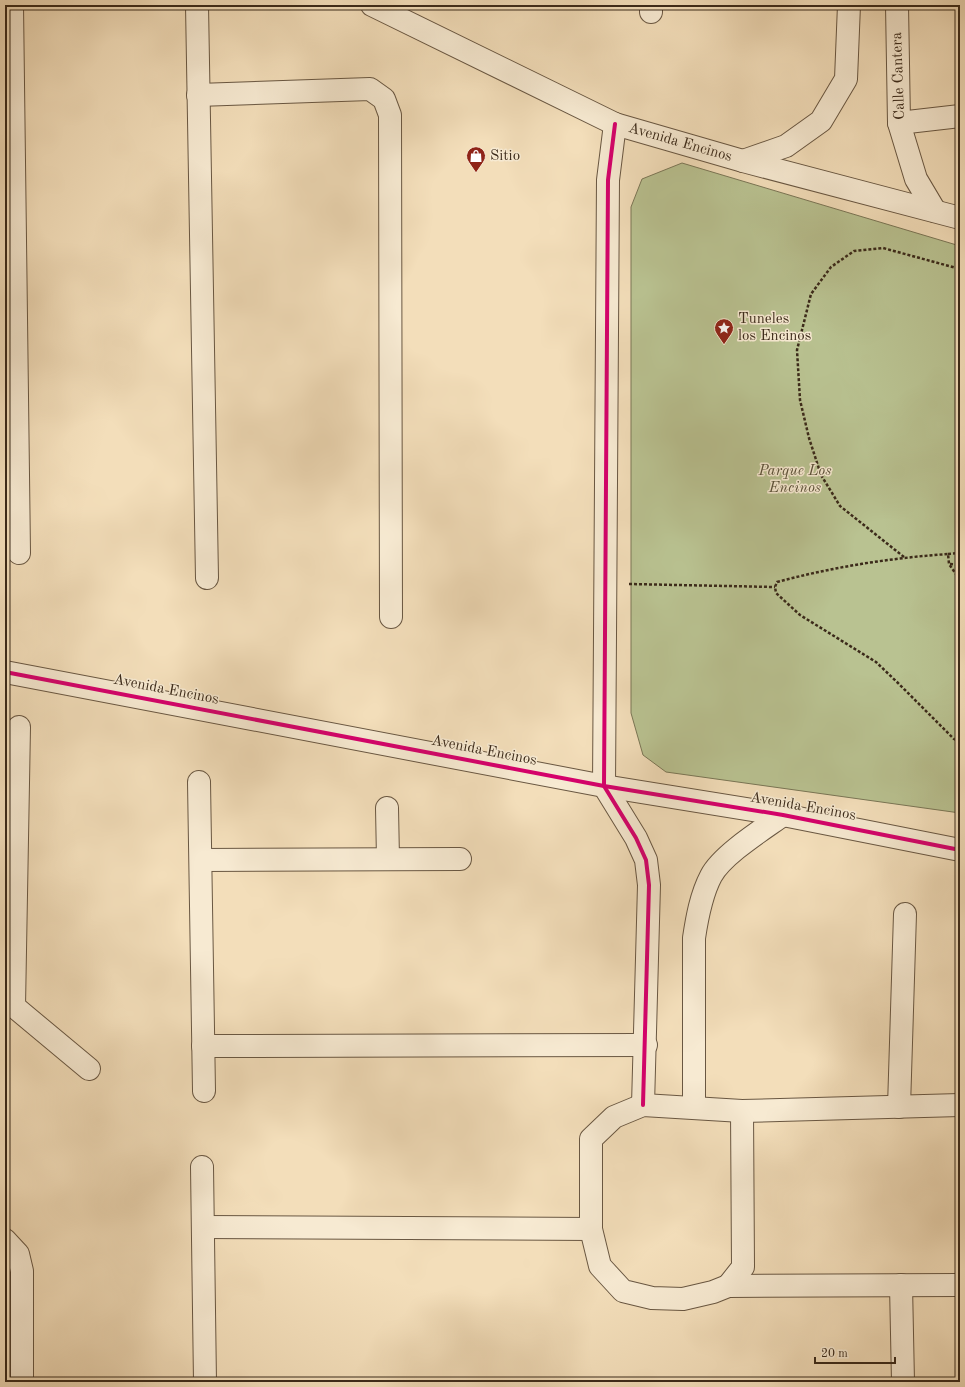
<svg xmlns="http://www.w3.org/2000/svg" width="965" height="1387" viewBox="0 0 965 1387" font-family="'Old Standard TT',serif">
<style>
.green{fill:#b9c291;stroke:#7a7656}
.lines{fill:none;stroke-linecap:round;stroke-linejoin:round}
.minor-casing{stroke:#695742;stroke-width:24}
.path{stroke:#3b2a1a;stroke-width:2.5;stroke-dasharray:3 2;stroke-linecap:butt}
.minor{stroke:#f7ead2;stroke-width:22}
.cycleway-casing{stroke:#f7ead2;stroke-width:6}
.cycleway{stroke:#d6006c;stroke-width:4}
.labels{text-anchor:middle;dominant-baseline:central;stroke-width:3;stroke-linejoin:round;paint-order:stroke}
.street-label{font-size:15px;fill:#3b2a1a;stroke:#f7ead2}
.poi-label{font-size:15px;fill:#3b2a1a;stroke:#f7ead2;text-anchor:start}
.park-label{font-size:15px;font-style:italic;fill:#5a5038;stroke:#f7ead2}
</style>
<rect width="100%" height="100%" fill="#f3deba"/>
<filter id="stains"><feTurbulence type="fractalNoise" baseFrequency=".005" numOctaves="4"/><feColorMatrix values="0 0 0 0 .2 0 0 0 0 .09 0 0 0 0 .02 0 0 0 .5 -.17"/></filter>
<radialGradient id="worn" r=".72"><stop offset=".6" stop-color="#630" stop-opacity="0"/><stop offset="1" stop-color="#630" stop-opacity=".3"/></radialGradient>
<polygon class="green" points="682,163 960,246 960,813 666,772 643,755 631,713 631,207 642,179"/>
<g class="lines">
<defs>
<g id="minor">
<polyline points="12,5 19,553"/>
<polyline points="197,5 207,578"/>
<polyline points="372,5 615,124 743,161 960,218"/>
<polyline points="651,5 651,12"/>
<polyline points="897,5 899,123 916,179 935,211"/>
<polyline points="198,95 370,89 384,99 390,115 391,617"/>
<polyline points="899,123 960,116"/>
<polyline points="615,124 608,180 604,786 636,838 646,860 649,885 643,1105"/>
<polyline points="743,161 786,146 821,121 846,79 849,5"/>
<polyline points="5,672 604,786 783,815 960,850"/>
<polyline points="199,782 204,1091"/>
<polyline points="387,808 388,859"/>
<polyline points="201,860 460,859"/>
<polyline points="5,999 89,1069"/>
<polyline points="14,1006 19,727"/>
<polyline points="203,1046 646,1045"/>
<polyline points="960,1105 742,1111 643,1105 614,1117 591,1139 591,1229 600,1266 623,1291 652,1298 683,1299 713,1292 728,1286 960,1285"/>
<path d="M694 1107V938C697 918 701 895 711 876 722 855 762 830 783 815"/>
<polyline points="899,1107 905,914"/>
<polyline points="202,1167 205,1382"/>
<polyline points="204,1227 591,1229"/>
<polyline points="5,1240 18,1254 22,1271 22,1382"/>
<polyline points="901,1285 903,1382"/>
<polyline points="728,1286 743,1267 742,1111"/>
</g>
</defs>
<use href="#minor" class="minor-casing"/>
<g class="path">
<polyline points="948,554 960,553"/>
<polyline points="904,557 840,506 821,475 809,438 800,400 797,350 811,294 831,267 854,251 883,248 960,269"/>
<polyline points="950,564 960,565"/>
<path d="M960 580 949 564 948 554C890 558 833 567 777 582L775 587 776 593 800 615 876 662 898 683 954 739 960 742"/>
<polyline points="629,584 775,587"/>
</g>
<use href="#minor" class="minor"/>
<defs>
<g id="cycleway">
<polyline points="615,124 608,180 604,786 636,838 646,860 649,885 643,1105"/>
<polyline points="5,672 604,786 783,815 960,850"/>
</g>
</defs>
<use href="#cycleway" class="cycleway-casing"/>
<use href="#cycleway" class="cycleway"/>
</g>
<defs>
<symbol id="shop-pin" viewBox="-11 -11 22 30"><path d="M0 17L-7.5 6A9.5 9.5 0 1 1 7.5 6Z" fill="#8f2418" stroke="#f7ead2"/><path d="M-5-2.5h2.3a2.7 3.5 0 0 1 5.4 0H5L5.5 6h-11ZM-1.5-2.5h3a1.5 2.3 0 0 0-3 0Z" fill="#fff"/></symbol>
<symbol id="sight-pin" viewBox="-11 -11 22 30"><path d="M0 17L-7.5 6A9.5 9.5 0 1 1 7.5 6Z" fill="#8f2418" stroke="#f7ead2"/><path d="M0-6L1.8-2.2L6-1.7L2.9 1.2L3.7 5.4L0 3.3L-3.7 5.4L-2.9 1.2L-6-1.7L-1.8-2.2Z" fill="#fff"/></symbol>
</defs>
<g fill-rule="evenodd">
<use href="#shop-pin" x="465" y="145" width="22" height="30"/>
<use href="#sight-pin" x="713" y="317" width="22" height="30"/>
</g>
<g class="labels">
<g class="street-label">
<text transform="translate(899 76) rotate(-92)">Calle Cantera</text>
<text transform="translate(680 143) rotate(16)">Avenida Encinos</text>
<text transform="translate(166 690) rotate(11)">Avenida Encinos</text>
<text transform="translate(484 751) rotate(11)">Avenida Encinos</text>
<text transform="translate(803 807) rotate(10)">Avenida Encinos</text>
</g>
<g class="poi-label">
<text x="490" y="156">Sitio</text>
<text x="738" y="319">Tuneles<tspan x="738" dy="17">los Encinos</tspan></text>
</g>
<g class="park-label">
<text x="795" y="471">Parque Los<tspan x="795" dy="17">Encinos</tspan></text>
</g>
</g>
<rect width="965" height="1387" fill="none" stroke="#f3deba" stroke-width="20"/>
<rect x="6" y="6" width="953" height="1375" fill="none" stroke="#3b2a1a" stroke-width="2"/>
<rect x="10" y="10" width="945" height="1367" fill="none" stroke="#3b2a1a"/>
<path d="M815 1357v6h80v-6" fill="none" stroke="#3b2a1a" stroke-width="2"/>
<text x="821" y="1357" font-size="12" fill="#3b2a1a" stroke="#f7ead2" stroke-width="3" paint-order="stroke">20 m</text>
<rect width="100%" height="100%" filter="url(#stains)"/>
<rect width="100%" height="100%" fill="url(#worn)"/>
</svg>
